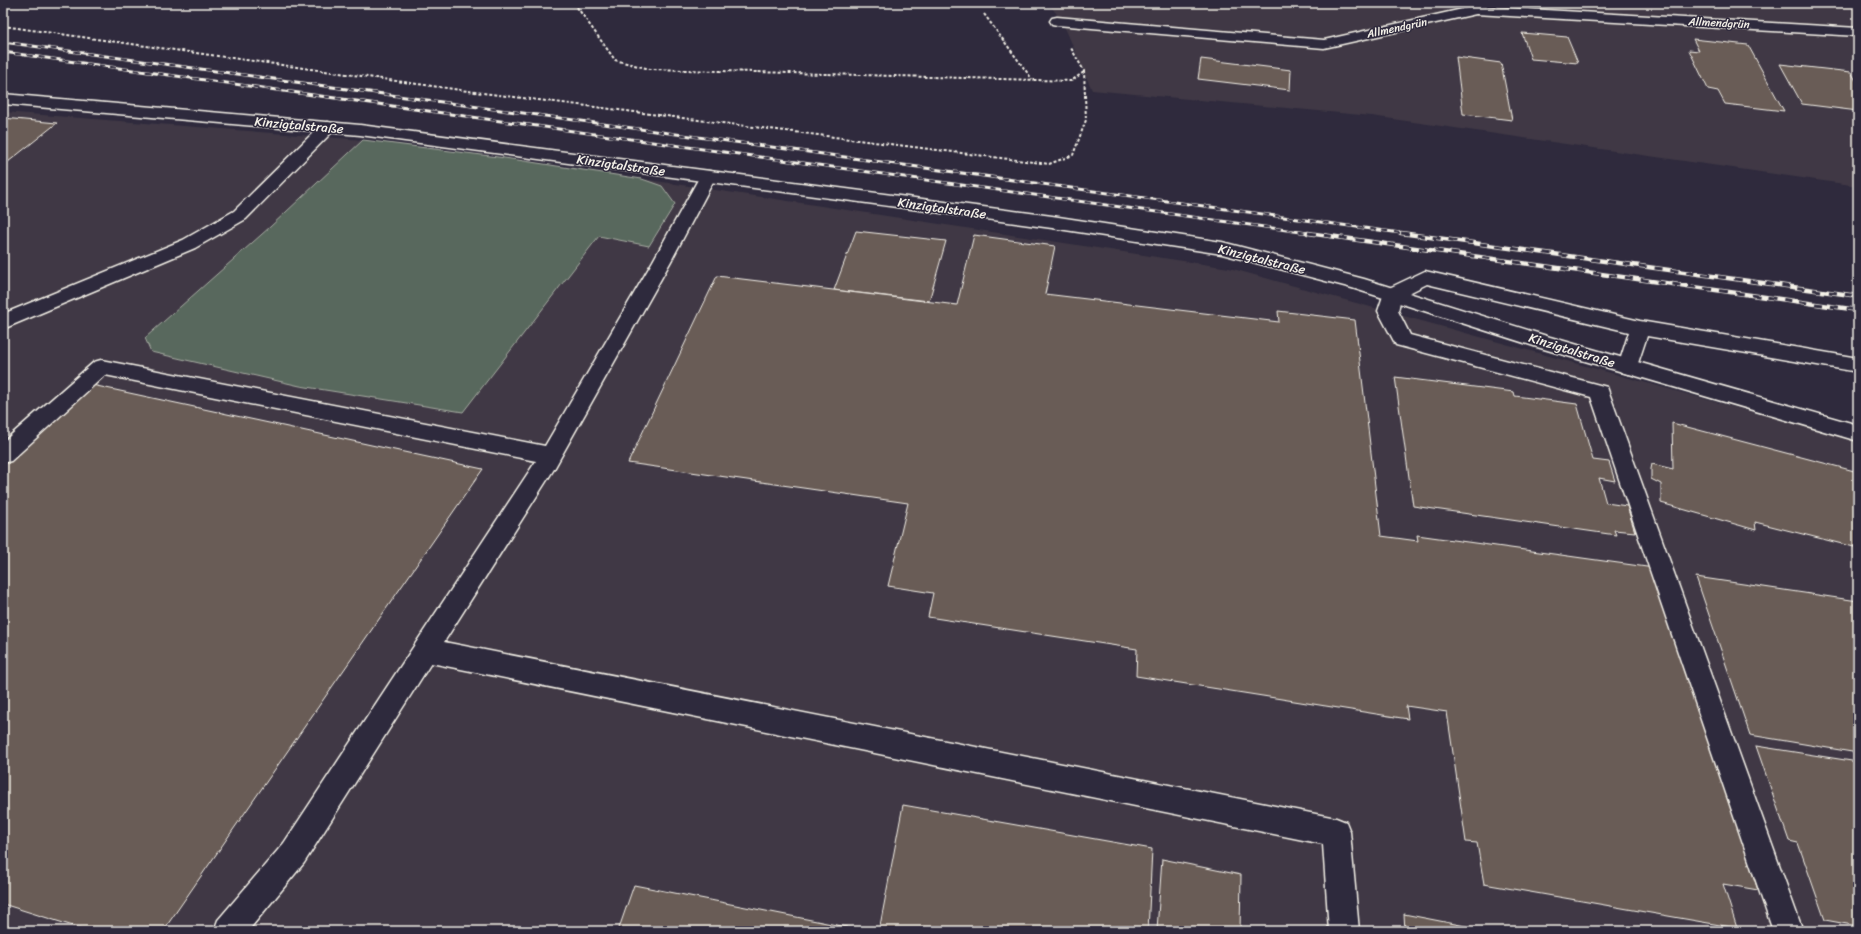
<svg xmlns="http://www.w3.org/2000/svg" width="1861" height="934" viewBox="0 0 1861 934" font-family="Sriracha,sans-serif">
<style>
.built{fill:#403945}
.green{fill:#59675d;stroke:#a6aca2}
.building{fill:#695b57;stroke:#f4f1e8}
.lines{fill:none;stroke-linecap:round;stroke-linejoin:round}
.minor-casing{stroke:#f4f1e8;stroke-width:3}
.major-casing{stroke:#f4f1e8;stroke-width:3}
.path{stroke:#f4f1e8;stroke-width:2;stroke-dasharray:3 2;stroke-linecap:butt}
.minor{fill:#2f2a3d;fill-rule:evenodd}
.major{fill:#2f2a3d;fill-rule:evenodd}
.rail-far1-casing{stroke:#f4f1e8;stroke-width:3}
.rail-casing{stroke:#f4f1e8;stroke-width:4.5}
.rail-far1{stroke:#2f2a3d;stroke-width:2;stroke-dasharray:6;stroke-linecap:butt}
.rail{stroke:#2f2a3d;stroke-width:3;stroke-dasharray:8;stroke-linecap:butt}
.labels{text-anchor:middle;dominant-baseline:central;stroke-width:3;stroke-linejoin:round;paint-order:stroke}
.far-street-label{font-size:11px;fill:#f4f1e8;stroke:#2f2a3d}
.street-label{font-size:13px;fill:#f4f1e8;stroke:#2f2a3d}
</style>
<rect width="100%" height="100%" fill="#2f2a3d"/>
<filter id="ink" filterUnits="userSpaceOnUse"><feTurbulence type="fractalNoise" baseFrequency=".025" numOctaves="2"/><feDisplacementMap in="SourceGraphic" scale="8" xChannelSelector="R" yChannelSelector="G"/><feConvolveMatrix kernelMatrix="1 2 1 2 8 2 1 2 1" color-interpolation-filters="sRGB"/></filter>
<g filter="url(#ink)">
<g class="built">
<polygon points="1048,3 1858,3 1858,186 1372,116 1092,90 1066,30 1056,13"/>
<polygon points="3,112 363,140 498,157 1229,268 1858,441 1858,931 3,931"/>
</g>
<polygon class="green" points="363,140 498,157 642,179 662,186 675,204 649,246 599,236 463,412 300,386 151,352 145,338 270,227"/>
<g class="building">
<polygon points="1522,33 1567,37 1578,63 1531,59"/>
<polygon points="1693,39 1748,45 1784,111 1725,104 1718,91 1708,89 1689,50 1699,51"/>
<polygon points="1456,57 1501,63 1512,120 1463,114"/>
<polygon points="1201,59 1291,70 1290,90 1198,79"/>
<polygon points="1780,64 1851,72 1858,84 1858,111 1802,104"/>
<polygon points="3,118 57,123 3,166"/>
<polygon points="856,231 946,241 929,301 834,290"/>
<polygon points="974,235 1055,246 1045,294 1279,322 1278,311 1355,320 1381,536 1418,541 1417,535 1654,568 1758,890 1723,884 1737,928 1484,884 1477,843 1466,842 1447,712 1406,706 1408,719 1136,676 1137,649 928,617 933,593 888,586 908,503 628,463 717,276 957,305"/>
<polygon points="1395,377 1514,392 1515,396 1577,404 1593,460 1609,462 1615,481 1599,478 1606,503 1627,506 1635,532 1614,530 1616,535 1413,506"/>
<polygon points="92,385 483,469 163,931 89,931 3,904 3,467"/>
<polygon points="1672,423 1858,472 1858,548 1755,522 1756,530 1661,503 1661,484 1651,479 1651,469 1652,464 1673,469"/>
<polygon points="1696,577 1858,601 1858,753 1750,735"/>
<polygon points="1756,746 1858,762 1858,926 1825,920 1798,843 1789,841"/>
<polygon points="903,805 1152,849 1148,931 879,931"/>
<polygon points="1162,859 1241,875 1240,931 1157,930"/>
<polygon points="634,885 857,929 856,931 618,931"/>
<polygon points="1404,914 1491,931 1405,931"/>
</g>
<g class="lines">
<defs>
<g id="minor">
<polygon points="1476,6 1858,28 1858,36 1476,14 1324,48 1057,25 1052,24 1050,21 1052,18 1057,17 1324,40"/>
<polygon points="328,122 334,124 336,127 334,130 246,219 195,248 3,329 3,314 183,240 234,211 322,124"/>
<polygon points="708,171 714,172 716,176 671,261 554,469 444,642 1336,818 1346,822 1350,832 1359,931 1329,931 1323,844 431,663 304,863 248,931 214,931 218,920 284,843 536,461 105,375 11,461 3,463 3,442 94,362 101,360 545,446 653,261 700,176 702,172"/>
<polygon points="1425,271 1640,321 1858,358 1858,372 1647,336 1635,372 1628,374 1621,372 1618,367 1629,332 1427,284 1401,297 1398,311 1410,335 1607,387 1803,931 1773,931 1591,397 1396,345 1378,311 1385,290"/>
</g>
<polygon id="major" points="3,94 360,125 1052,216 1222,242 1364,279 1550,337 1858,425 1858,441 1537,347 1352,288 1222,254 1052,228 360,135 3,104"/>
</defs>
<use href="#minor" class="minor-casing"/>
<use href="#major" class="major-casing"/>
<g class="path">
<polyline points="574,3 615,60 650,69 1071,81 1084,72"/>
<polyline points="984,14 1032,79"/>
<polyline points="3,26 475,92 1049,164 1073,155 1086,120 1084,71 1071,48"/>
</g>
<use href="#minor" class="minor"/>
<use href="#major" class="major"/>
<defs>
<g id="rail-far1">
<polyline points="3,42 1408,234"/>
<polyline points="3,52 1315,234"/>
</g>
<g id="rail">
<polyline points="1308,233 1858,310"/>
<polyline points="1401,233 1858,296"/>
</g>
</defs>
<use href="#rail-far1" class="rail-far1-casing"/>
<use href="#rail" class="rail-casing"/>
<use href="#rail-far1" class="rail-far1"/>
<use href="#rail" class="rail"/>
</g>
</g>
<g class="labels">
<g class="far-street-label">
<text transform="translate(1719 23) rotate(3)">Allmendgrün</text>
<text transform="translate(1397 28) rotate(-12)">Allmendgrün</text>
</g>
<g class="street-label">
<text transform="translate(299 125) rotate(5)">Kinzigtalstraße</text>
<text transform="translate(621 165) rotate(8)">Kinzigtalstraße</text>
<text transform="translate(942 208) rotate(8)">Kinzigtalstraße</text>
<text transform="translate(1262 259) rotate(14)">Kinzigtalstraße</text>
<text transform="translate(1572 350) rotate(17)">Kinzigtalstraße</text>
</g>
</g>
<rect width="1861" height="934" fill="none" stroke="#2f2a3d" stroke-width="16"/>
<rect x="8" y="8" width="1845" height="918" fill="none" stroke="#f4f1e8" stroke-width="1.5" filter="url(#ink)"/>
</svg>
